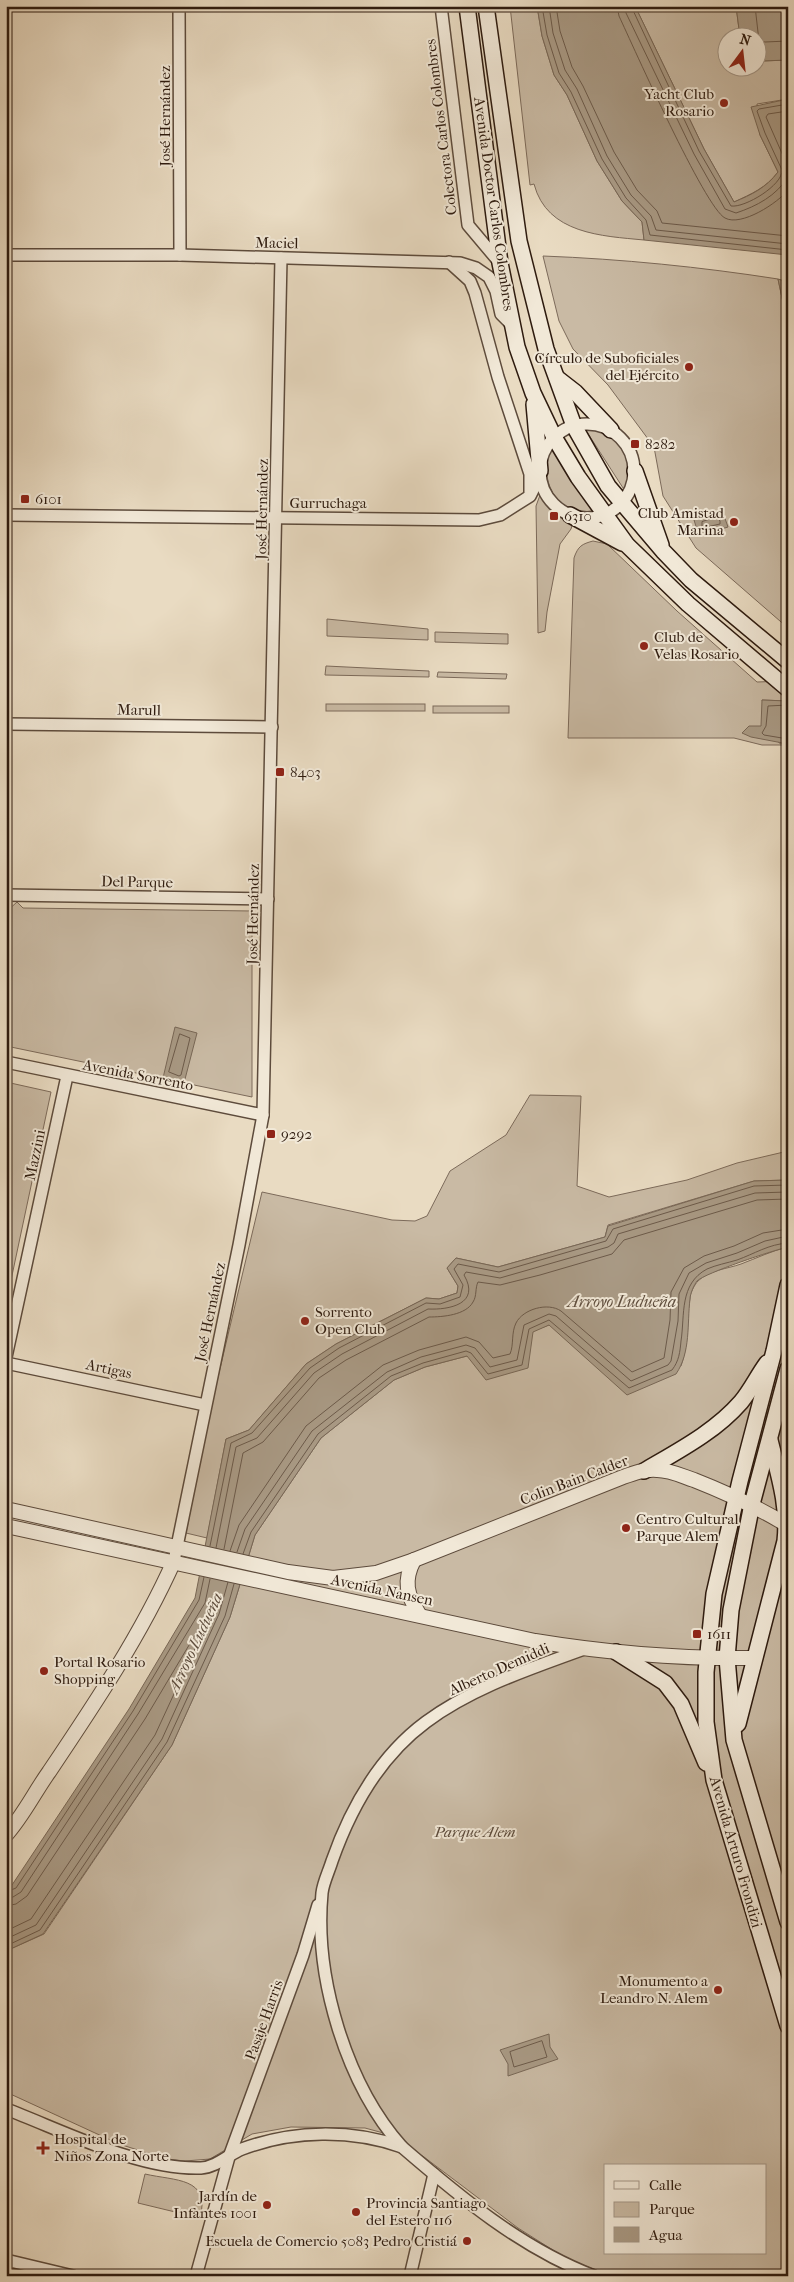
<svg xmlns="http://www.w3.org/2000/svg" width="794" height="2282" viewBox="0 0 794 2282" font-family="'IM FELL French Canon',serif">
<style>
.green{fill:#c9baa4;stroke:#7c6a5a;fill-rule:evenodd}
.water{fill:#a99a85;stroke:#786756}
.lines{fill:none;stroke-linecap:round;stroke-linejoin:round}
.shore{stroke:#6c5a4a;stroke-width:1}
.minor-casing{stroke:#5d4b3c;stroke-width:14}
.tertiary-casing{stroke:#5d4b3c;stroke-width:16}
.secondary-casing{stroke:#2e1b0f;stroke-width:18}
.minor{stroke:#f1e8d7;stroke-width:11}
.tertiary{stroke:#f1e8d7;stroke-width:14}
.secondary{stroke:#f1e8d7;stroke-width:15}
.poi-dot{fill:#8f2418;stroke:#f1e8d7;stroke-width:2}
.labels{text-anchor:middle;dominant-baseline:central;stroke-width:4;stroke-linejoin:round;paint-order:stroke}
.poi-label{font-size:15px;fill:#2e1b0f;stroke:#f1e8d7;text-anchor:start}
.street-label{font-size:15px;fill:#2e1b0f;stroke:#f1e8d7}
.park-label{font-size:15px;font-style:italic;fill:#5c4b3c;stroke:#f1e8d7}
.water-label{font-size:16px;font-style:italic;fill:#5f4e3e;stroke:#f1e8d7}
</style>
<rect width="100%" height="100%" fill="#e9dbc2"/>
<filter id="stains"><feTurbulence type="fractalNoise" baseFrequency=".004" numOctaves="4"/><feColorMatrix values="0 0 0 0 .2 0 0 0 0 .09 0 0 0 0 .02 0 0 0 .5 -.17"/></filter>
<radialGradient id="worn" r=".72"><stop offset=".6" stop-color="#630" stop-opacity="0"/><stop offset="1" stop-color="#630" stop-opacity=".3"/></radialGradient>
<g class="green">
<path d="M510 6H537L542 36 554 75 567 95 597 161 622 201 642 222 644 240C602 236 547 234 534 184L530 185Z"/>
<path d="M635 6H736L740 37 726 38V68H756L757 59 762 61 788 60V99L757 104 760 135 778 172C766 188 751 194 734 202L704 149Z"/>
<path d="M543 256C622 259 701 267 778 279L788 326V628L696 548 663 496 654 447 608 385 573 349 559 321Z"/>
<path d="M588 428C625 432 636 458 625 491L585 429Z"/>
<path d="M553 445 595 514C555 514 536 480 553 445Z"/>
<polygon points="540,495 558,514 573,522 571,529 560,544 547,612 545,631 538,633 536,506"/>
<path d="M593 541 607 544 677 611 757 682 788 681V701L762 700 779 743 788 744V745H762L734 738H568L574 558C578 546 582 544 593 541Z"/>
<polygon points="327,619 428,629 428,640 327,636"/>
<polygon points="435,632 508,634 508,644 435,642"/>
<polygon points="326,666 429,671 429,677 325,675"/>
<polygon points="438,672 507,674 506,679 437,677"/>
<rect x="326" y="704" width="99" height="7"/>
<rect x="433" y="706" width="76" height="7"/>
<polygon points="17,902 23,908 252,911 252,1097 6,1046 6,912"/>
<polygon points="6,1082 51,1092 7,1299 6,1299"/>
<polygon points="530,1095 581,1096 577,1186 609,1197 687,1180 737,1163 788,1151 788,1180 754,1181 608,1225 605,1237 498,1267 456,1258 447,1268 458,1286 457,1293 439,1299 426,1298 336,1344 306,1364 249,1430 226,1439 207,1538 186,1533 213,1398 262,1192 392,1220 415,1221 427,1216 450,1171 506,1135"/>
<path d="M788 1247V2276H612L567 2259 518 2228 424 2157 387 2134 365 2128 291 2127 252 2134 210 2159 185 2161 166 2159 119 2144 6 2092V1951L44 1934 172 1745 230 1617 255 1535 321 1438 394 1380 425 1367 467 1356 549 1325 681 1366C689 1344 686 1321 690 1298 690 1293 695 1284 698 1281 709 1270 727 1269 741 1264 757 1258 771 1251 788 1247ZM605 2166H765V2253H605Z"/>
<path d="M145 2174C175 2181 211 2177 200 2218L138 2203Z"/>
</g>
<g class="water">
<path d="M537 6H635L704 149 734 202C751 195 766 188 778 172L760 135 751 107 788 99V255L644 240 642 222 622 201 597 161 567 95 554 75 542 36Z"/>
<polygon points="736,6 788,6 788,60 761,61 757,59 756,38 740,37"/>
<polygon points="778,279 788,282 788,326"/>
<polygon points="722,510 728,527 699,536 694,520"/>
<polygon points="762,700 788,701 788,744 751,737 742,733 749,726 761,726"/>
<polygon points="175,1027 197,1033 184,1083 163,1078"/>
<path d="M788 1180V1247C774 1250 705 1273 697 1281 694 1285 690 1294 690 1299 687 1324 691 1352 676 1374L627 1395 549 1325 533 1332 528 1368 486 1380 467 1356 425 1367 394 1380 321 1438 255 1535 230 1617 172 1745 43 1934 6 1951V1888L12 1885 129 1709 195 1598 226 1439 249 1430 306 1364 336 1344 426 1298 439 1299 457 1293 458 1286 447 1268 456 1258 498 1267 605 1237 608 1226 754 1181Z"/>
<polygon points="549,2034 550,2047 558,2059 508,2076 508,2064 500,2050"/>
</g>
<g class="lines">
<g class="shore">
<polyline points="542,6 547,35 559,73 571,92 602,159 626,198 646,220 650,235 788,250"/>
<polyline points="549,6 553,33 565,70 577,89 607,156 631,195 651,216 656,230 788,244"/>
<polyline points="556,6 560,31 572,67 583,86 614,152 637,190 657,211 662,223 788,236"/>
<path d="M617 6 619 16C633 46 705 208 725 218 741 227 778 203 788 190"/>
<path d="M625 6 626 13 694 154 725 209 736 213C757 206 776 196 788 177"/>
<path d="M631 6 699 151 731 206C745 208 783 185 782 170L765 133 757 111 759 109 788 104"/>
<polyline points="755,6 759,41 765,42 788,41"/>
<polyline points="788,111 768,114 766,117 788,167"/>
<polygon points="717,517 720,521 720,524 702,528 702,522"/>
<polyline points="788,705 768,706 766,726 762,733 764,735 788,739"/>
<polygon points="180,1034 190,1038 181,1075 179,1076 169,1072"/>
<polyline points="210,1546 231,1443 252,1433 310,1368 339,1348 426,1303 440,1304 460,1297 463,1285 454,1269 458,1264 499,1272 606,1241 613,1229 754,1186 788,1185"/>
<path d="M216 1548 236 1447 257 1438 314 1373 342 1354 428 1309C449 1310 481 1304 464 1275L466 1272 500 1278 608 1247 614 1243 618 1234 755 1193 788 1192"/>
<path d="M224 1549 243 1453 263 1442 319 1378 346 1360 429 1317C443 1317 466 1315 473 1302 477 1296 475 1288 478 1282L500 1285 540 1275 612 1254 624 1240 757 1200 788 1199"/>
<path d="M230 1551 239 1525 306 1426 383 1365 419 1350 466 1337 479 1342 493 1358 510 1354C514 1345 511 1333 516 1323 523 1309 548 1302 561 1311L632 1372 664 1358 670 1320 671 1292 684 1268 704 1256 734 1246 763 1233 788 1229"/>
<polyline points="237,1552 245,1529 312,1431 387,1372 421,1357 466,1345 475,1348 490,1367 517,1360 524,1325 549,1314 556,1316 631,1381 668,1365 671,1361 678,1321 679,1294 689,1273 706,1263 737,1253 765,1241 788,1236"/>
<path d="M243 1554 251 1532 318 1434 391 1376 423 1363 466 1351 471 1353 488 1374 522 1365 529 1329 549 1320 629 1388 672 1370C679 1361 680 1352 681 1341 685 1315 679 1284 707 1269 716 1265 727 1263 737 1260 754 1254 769 1244 788 1243"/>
<polyline points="6,1892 16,1888 133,1711 199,1600 204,1577"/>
<polyline points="6,1898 13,1897 21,1892 138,1714 205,1603 210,1579"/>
<polyline points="6,1906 16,1904 27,1896 145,1719 201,1625 204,1624 205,1627 155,1735 31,1919 6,1931"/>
<polyline points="6,1939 36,1925 162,1739 219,1614 228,1582"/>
<polyline points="6,1946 40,1930 167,1742 225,1616 234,1584"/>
<polygon points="542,2041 547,2057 514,2067 510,2052"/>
</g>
<defs>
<g id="minor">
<polyline points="179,6 180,255"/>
<polyline points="441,6 468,225 500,263"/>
<polyline points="6,255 180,255 460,263 476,268 489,277 496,291 501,314 512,325"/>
<polyline points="449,262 470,281 475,293 498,377 530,474 530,492"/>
<circle cx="587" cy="471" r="47"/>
<polyline points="6,515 479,520 500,515 530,496 540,476"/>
<polyline points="6,724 272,727"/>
<polyline points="6,895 268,899"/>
<polyline points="6,1062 263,1115"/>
<polyline points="6,1357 67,1076"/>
<polyline points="6,1363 205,1405"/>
<polyline points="174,1561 239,1245 263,1115 281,258"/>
<path d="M6 2109C64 2131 139 2170 201 2168 217 2167 229 2154 242 2149 293 2130 351 2129 402 2147 460 2197 521 2248 594 2276"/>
<path d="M402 2147C346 2084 314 1977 322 1893 323 1883 329 1871 332 1861 351 1807 380 1756 426 1722 473 1687 530 1669 584 1649"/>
<polyline points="6,2260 73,2276"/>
<polyline points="196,2276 229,2157 303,1955 318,1905"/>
<polyline points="410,2276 434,2174"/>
</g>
<g id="tertiary">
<path d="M6 1509 288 1572 333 1578 376 1573 414 1560 623 1477C634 1473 645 1469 657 1470 670 1470 682 1476 694 1480 727 1493 757 1507 787 1525"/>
<path d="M6 1526 535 1641C608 1653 681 1659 754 1658"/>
<path d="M414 1560C403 1581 407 1595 419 1614"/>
<path d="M6 1835C23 1816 34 1793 49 1772 94 1705 141 1635 174 1561"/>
</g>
<g id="secondary">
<polyline points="467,6 500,263 517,347 533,393 554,437 578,477 627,545 688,604 788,689"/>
<polyline points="486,6 519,241 546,349 574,426 608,486 663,551 691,580 788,661"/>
<polyline points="557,378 575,392 611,430"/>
<polyline points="534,404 540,471"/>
<polyline points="635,471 661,545"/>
<polyline points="570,515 622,543"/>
<polyline points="788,1285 774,1351 740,1481 714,1594 706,1672 706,1722 714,1780 788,2026"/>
<polyline points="788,1369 752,1504 731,1610 727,1658 734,1740 788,1922"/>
<path d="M644 1471C678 1451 715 1432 741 1402 751 1390 758 1375 767 1363"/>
<polyline points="616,1652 665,1683 681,1704 706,1763"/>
<path d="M738 1724 785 1541C789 1506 778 1473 770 1440"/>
</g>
</defs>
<use href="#minor" class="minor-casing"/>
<use href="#tertiary" class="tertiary-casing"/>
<use href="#secondary" class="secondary-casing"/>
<use href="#minor" class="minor"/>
<use href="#tertiary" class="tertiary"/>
<use href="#secondary" class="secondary"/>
</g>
<g class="poi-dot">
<circle cx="724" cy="103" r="5"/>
<circle cx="689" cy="367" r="5"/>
<rect x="630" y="439" width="10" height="10" rx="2.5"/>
<rect x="20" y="494" width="10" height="10" rx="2.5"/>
<rect x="549" y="511" width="10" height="10" rx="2.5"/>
<circle cx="734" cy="522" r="5"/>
<circle cx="644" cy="646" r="5"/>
<rect x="275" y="767" width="10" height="10" rx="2.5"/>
<rect x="266" y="1129" width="10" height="10" rx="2.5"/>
<circle cx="305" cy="1321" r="5"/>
<circle cx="626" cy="1528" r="5"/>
<rect x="692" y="1629" width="10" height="10" rx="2.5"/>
<circle cx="44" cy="1671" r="5"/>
<circle cx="718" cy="1990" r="5"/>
<path d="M40.5 2140.5h5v5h5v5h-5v5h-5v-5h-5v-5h5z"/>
<circle cx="267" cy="2205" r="5"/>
<circle cx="356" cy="2212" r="5"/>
<circle cx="467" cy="2241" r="5"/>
</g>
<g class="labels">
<g class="poi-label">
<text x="714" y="94" text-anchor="end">Yacht Club<tspan x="714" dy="17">Rosario</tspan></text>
<text x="679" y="358" text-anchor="end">Círculo de Suboficiales<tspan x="679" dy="17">del Ejército</tspan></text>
<text x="645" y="444">8282</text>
<text x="35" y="499">6101</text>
<text x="724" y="513" text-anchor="end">Club Amistad<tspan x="724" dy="17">Marina</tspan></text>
<text x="564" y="516">6310</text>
<text x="654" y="637">Club de<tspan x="654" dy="17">Velas Rosario</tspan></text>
<text x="290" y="772">8403</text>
<text x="281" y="1134">9292</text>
<text x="315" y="1312">Sorrento<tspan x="315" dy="17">Open Club</tspan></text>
<text x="636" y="1519">Centro Cultural<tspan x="636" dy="17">Parque Alem</tspan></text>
<text x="707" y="1634">1611</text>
<text x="54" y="1662">Portal Rosario<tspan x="54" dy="17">Shopping</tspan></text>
<text x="708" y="1981" text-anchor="end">Monumento a<tspan x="708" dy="17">Leandro N. Alem</tspan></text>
<text x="54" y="2139">Hospital de<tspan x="54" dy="17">Niños Zona Norte</tspan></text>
<text x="257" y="2196" text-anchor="end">Jardín de<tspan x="257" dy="17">Infantes 1001</tspan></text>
<text x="366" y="2203">Provincia Santiago<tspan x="366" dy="17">del Estero 116</tspan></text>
<text x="457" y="2241" text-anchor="end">Escuela de Comercio 5083 Pedro Cristiá</text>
</g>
<g class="street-label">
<text transform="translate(165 116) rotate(-90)">José Hernández</text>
<text transform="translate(441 127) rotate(-97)">Colectora Carlos Colombres</text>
<text transform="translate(494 204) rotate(82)">Avenida Doctor Carlos Colombres</text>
<text transform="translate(277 243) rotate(1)">Maciel</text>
<text x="328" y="503">Gurruchaga</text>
<text transform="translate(262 509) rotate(-89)">José Hernández</text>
<text transform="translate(139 710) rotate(1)">Marull</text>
<text transform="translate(137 882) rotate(1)">Del Parque</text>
<text transform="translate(253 914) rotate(-89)">José Hernández</text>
<text transform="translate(138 1075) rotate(11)">Avenida Sorrento</text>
<text transform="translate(35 1155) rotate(-78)">Mazzini</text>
<text transform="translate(210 1312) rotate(-78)">José Hernández</text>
<text transform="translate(109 1369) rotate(12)">Artigas</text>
<text transform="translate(574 1480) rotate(-21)">Colin Bain Calder</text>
<text transform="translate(382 1590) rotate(12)">Avenida Nansen</text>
<text transform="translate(499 1669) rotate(-24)">Alberto Demiddi</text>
<text transform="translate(736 1852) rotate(74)">Avenida Arturo Frondizi</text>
<text transform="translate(264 2020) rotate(-70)">Pasaje Harris</text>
</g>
<g class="park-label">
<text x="475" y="1832">Parque Alem</text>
</g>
<g class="water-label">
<text x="622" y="1301">Arroyo Ludueña</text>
<text transform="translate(195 1643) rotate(-65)">Arroyo Ludueña</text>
</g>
</g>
<rect width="794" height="2282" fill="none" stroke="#e9dbc2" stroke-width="25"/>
<rect x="8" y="8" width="779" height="2267" fill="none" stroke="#2e1b0f" stroke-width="2.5"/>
<rect x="12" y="12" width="769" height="2257" fill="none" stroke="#2e1b0f"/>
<rect x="604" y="2164" width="162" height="90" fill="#f1e8d7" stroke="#a39687"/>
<rect x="614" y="2181" width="25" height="8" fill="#f1e8d7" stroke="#a39687"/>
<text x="649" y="2190" font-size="15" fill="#2e1b0f">Calle</text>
<rect x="614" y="2202" width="25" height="15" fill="#c9baa4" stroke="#a39687"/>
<text x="649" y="2214" font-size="15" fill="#2e1b0f">Parque</text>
<rect x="614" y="2227" width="25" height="15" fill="#a99a85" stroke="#a39687"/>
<text x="649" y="2240" font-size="15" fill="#2e1b0f">Agua</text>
<g transform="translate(742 52) rotate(15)"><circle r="24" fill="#f1e8d7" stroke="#a39687"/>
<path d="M0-4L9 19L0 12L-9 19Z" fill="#8f2418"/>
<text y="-8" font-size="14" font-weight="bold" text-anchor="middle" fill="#2e1b0f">N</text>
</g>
<rect width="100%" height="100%" filter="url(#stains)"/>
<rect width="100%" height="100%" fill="url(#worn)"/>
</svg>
